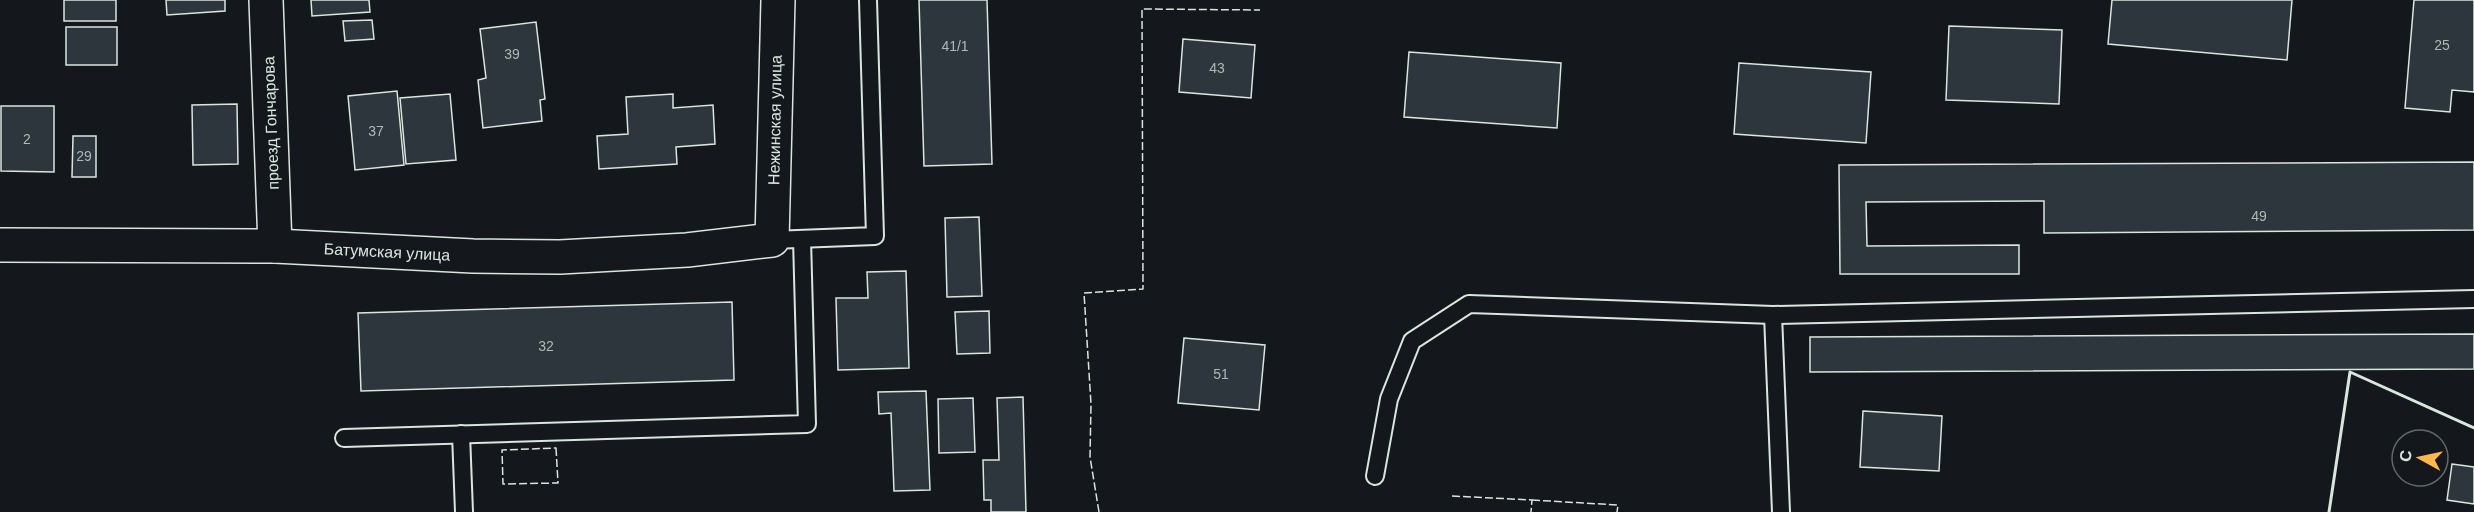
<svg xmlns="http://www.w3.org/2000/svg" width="2474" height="512" viewBox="0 0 2474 512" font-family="Helvetica,sans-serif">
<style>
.building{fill:#2c363c;stroke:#d8e6dc;stroke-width:1.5}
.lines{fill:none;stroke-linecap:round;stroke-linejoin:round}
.lane-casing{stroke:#d8e6dc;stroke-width:20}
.street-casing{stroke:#d8e6dc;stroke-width:36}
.lane{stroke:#14181c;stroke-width:16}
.street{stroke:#14181c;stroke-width:33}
.fence{stroke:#d8e6dc;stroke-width:1.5;stroke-dasharray:8 3;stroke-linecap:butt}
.wall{stroke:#d8e6dc;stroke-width:3}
.labels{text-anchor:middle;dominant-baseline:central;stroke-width:4.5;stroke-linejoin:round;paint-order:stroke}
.number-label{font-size:14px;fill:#adbab4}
.street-label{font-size:16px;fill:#d8e6dc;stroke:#14181c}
</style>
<rect width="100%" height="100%" fill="#14181c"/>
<g class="building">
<rect x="64" y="0" width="52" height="21"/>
<polygon points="166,0 225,0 225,11 167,15"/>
<polygon points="311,0 369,0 370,12 312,16"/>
<polygon points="919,0 987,0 992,164 924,166"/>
<polygon points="2112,0 2292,0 2287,60 2108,44"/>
<polygon points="2414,0 2474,0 2474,92 2452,90 2450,112 2405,108"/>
<polygon points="372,20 374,39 345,41 343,21"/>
<polygon points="536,22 545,99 540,100 542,121 483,128 478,80 486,78 480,29"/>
<polygon points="1949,26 2062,30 2059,104 1946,100"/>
<rect x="66" y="27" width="51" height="38"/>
<polygon points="1183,39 1255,45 1251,98 1179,92"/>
<polygon points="1409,52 1561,63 1557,128 1404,117"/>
<polygon points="1739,63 1871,72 1866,143 1734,134"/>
<polygon points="397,91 404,165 355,170 348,96"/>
<polygon points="450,94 456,160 406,164 400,98"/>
<polygon points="673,94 673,108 713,105 715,144 676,147 677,164 599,169 597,136 628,134 626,97"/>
<polygon points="237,104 238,164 193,165 192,105"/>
<polygon points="1,106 54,106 54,172 1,171"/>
<polygon points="73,136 96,136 96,177 72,177"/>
<polygon points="2474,162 2474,230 2044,233 2044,201 1866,202 1867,246 2019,245 2019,274 1840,274 1839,165"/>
<polygon points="979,217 982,296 947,297 945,218"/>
<polygon points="906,271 909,368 838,370 836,298 868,298 867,272"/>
<polygon points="732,302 734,380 361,391 358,313"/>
<polygon points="989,311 990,353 957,354 955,312"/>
<polygon points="2474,334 2474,369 1810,372 1810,337"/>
<polygon points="1184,338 1265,345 1259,410 1178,403"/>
<polygon points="926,391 930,490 894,491 891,413 879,414 878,392"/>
<polygon points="1023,397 1026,512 991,512 991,500 984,500 983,460 999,460 997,398"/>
<polygon points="973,398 975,452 939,453 938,399"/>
<polygon points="1863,411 1942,416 1939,471 1860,467"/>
<polygon points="2452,464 2474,467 2474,504 2447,500"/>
</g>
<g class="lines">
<defs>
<g id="lane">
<polyline points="772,240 875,236 868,0"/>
<polyline points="1773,315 1781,512"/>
<polyline points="461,434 464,512"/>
<polyline points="344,438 807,424 802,239"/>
<polyline points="1375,476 1389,399 1412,341 1469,304 1773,315 2474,299"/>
</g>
<g id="street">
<polyline points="266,0 275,246"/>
<polyline points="0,245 275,246 473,256 560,257 687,250 772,240 778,0"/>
</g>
</defs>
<use href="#lane" class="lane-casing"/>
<use href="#street" class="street-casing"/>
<use href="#lane" class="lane"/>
<use href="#street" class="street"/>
<g class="fence">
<polygon points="556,448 558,483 503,484 502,450"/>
<polyline points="1452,496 1532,500 1531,512"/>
<polyline points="1532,500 1618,505 1617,512"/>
<polyline points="1099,512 1090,457 1091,404 1084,293 1143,289 1142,9 1260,10"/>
</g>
<polyline class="wall" points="2329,512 2350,372 2474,428"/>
</g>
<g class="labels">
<g class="number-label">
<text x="2442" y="45">25</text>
<text x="955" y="46">41/1</text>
<text x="512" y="54">39</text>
<text x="1217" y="68">43</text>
<text x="376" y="131">37</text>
<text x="27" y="139">2</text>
<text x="84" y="156">29</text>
<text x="2259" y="216">49</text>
<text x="546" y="346">32</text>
<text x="1221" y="374">51</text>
</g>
<g class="street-label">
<text transform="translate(775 120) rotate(-89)">Нежинская улица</text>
<text transform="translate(271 123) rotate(-92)">проезд Гончарова</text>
<text transform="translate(387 252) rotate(3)">Батумская улица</text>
</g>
</g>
<g transform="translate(2420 458) rotate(278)"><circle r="28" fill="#14181c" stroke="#626a69" stroke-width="1.5"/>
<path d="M0-4.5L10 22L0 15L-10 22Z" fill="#ffb74d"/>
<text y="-9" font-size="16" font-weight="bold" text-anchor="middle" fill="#d8e6dc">С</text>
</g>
</svg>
